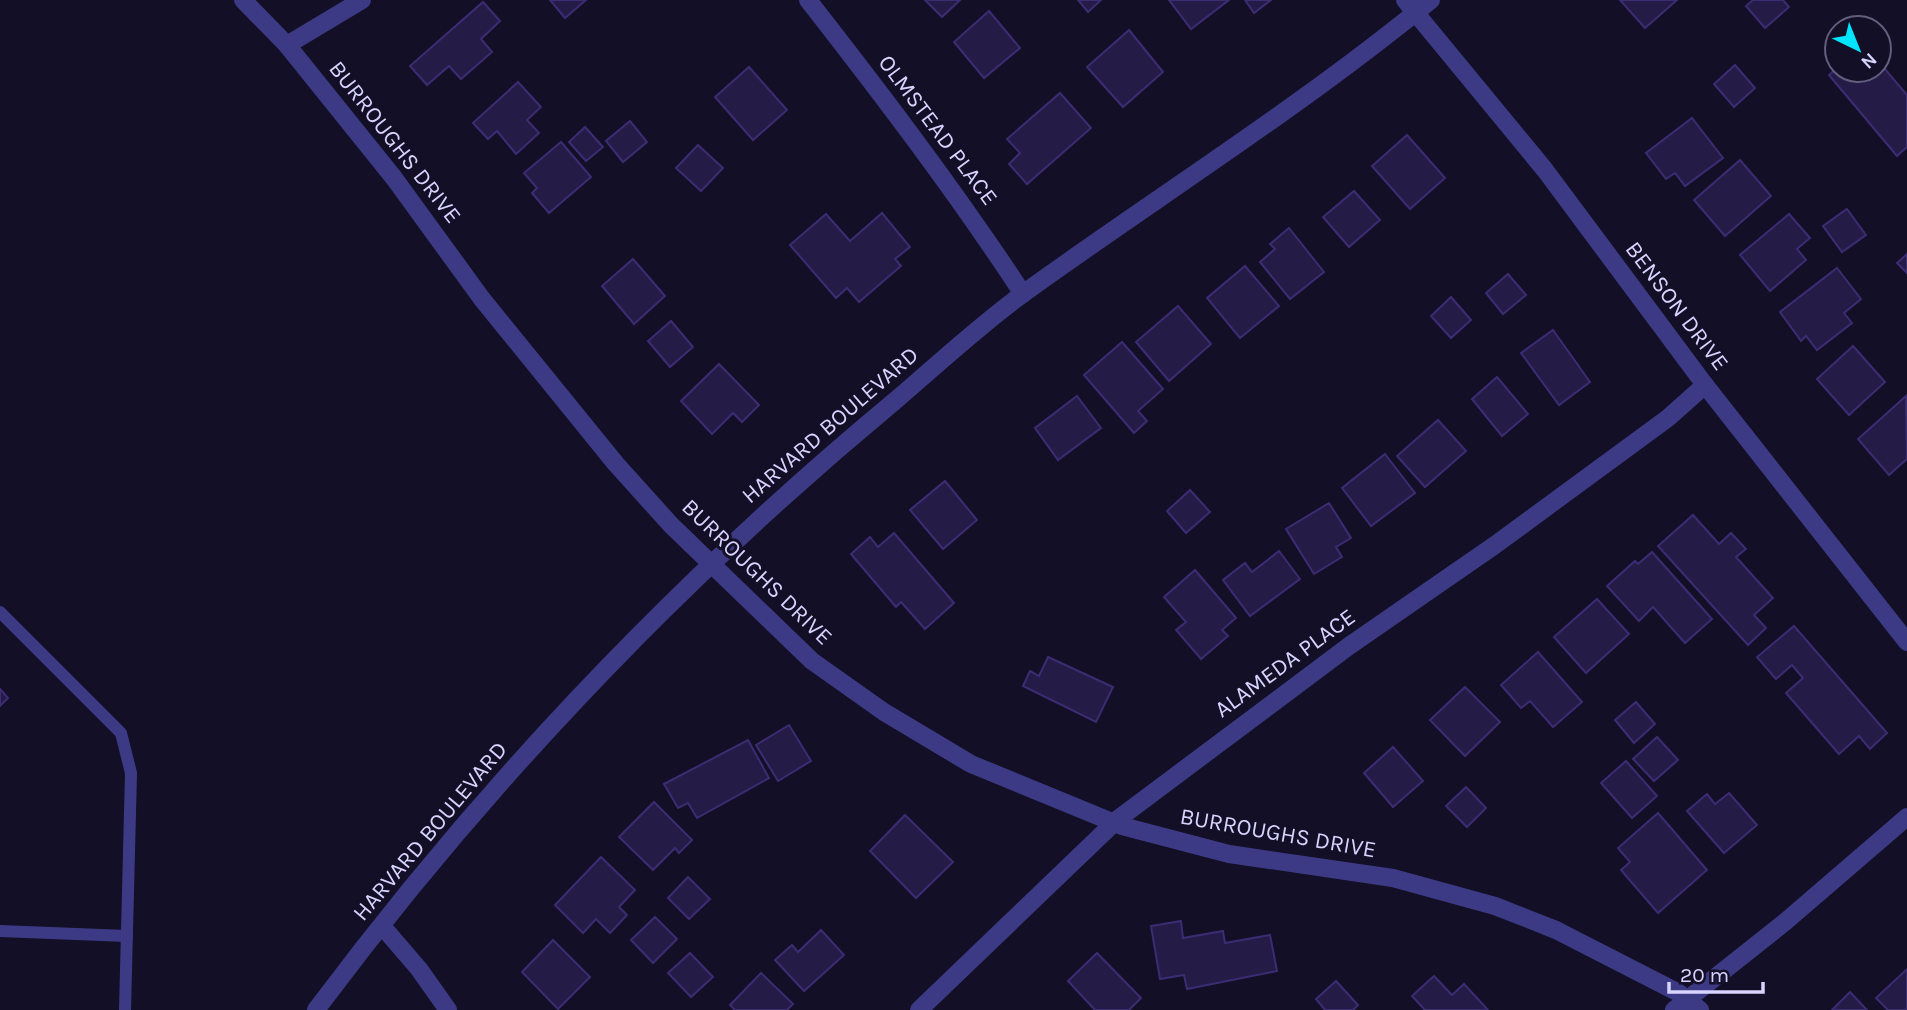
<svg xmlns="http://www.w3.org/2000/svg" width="1907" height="1010" viewBox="0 0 1907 1010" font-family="Karla,sans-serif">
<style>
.building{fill:#241b47;stroke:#3b2d73;stroke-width:2}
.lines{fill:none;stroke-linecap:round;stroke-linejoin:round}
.lane{stroke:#3d3a85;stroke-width:12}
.street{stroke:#3d3a85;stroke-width:18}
.labels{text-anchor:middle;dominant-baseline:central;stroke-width:6;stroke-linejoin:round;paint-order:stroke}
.street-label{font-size:23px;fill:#d9d4ff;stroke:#130f26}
</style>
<rect width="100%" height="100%" fill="#130f26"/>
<g class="building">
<polygon points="550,0 586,0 565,18"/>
<polygon points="925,0 960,0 942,17"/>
<polygon points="1078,0 1101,0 1088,12"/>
<polygon points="1169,0 1229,0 1191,29"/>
<polygon points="1245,0 1271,0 1254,13"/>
<polygon points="1620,0 1677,0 1645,28"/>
<polygon points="1753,0 1783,0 1789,7 1765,28 1746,6"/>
<polygon points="483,2 500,21 481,39 492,52 461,79 449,66 427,85 410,66"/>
<polygon points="989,11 1020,48 984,78 954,42"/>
<polygon points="1129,30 1163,72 1123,107 1087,67"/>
<polygon points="1879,62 1907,95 1907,147 1897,156 1829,75 1837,68 1837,70 1879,70"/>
<polygon points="1735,65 1755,88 1734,107 1714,84"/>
<polygon points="749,67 787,110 753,140 715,97"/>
<polygon points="518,82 541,107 527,120 539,133 516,154 497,131 488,139 473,123"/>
<polygon points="1060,93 1091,128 1027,184 1009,164 1020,153 1007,139"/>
<polygon points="1692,118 1723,158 1685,186 1675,173 1666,179 1646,153"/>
<polygon points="630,121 647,142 623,162 606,141"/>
<polygon points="585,127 603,147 586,161 569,142"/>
<polygon points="1407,135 1445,178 1410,209 1372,166"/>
<polygon points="561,142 591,177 549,213 532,193 537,188 524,173"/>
<polygon points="698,145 723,168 701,191 676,168"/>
<polygon points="1740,160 1771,196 1725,236 1694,200"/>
<polygon points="1354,191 1380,220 1349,247 1323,217"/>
<polygon points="1847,209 1866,235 1842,252 1823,226"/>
<polygon points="882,213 910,247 895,259 901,266 859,302 847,288 836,298 790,245 826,214 850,241"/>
<polygon points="1789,214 1810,238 1797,249 1806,260 1770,291 1740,255"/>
<polygon points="1289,228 1324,272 1290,299 1260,262 1275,249 1270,244"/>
<polygon points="1907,254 1907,273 1897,263"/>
<polygon points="633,259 665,296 634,324 602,286"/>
<polygon points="1245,266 1279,306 1240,338 1207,298"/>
<polygon points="1837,268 1861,299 1844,313 1852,323 1817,350 1806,336 1801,341 1780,312"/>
<polygon points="1508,274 1526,295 1503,314 1486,293"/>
<polygon points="1451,297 1471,320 1451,338 1431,316"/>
<polygon points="1178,306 1211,344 1169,381 1136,342"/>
<polygon points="671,321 693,347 670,367 648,341"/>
<polygon points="1553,330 1590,382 1559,405 1521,353"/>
<polygon points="1122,342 1163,389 1138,411 1147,421 1134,433 1084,375"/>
<polygon points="1853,346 1885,382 1849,415 1817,379"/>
<polygon points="719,364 759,405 742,422 733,413 712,434 681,401"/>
<polygon points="1497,377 1528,414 1502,436 1472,399"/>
<polygon points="1077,396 1101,428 1058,460 1035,428"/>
<polygon points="1906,396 1907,459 1889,475 1858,439"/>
<polygon points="1438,420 1466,451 1425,487 1397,456"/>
<polygon points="1385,454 1415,493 1371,526 1342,488"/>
<polygon points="945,481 977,520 943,549 910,510"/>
<polygon points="1190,490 1210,512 1186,533 1167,511"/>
<polygon points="1329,503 1351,538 1336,547 1342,557 1314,574 1286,529"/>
<polygon points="1693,515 1719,544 1731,533 1746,549 1736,557 1773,598 1754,615 1766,628 1748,645 1658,546"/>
<polygon points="894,533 954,603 925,629 901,602 896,607 851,554 870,537 878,547"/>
<polygon points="1279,551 1300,579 1250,616 1223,580 1245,563 1252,572"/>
<polygon points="1652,552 1712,619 1685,643 1653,607 1639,621 1607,586 1635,561 1638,564"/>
<polygon points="1195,570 1236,618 1222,630 1228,636 1201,659 1176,630 1186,622 1164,597"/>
<polygon points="1597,599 1629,634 1586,673 1554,637"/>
<polygon points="1794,626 1887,733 1870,749 1859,736 1839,754 1786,693 1803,678 1792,665 1776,679 1757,657"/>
<polygon points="1538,652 1582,702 1553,727 1530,701 1521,708 1501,685"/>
<polygon points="1048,657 1113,687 1096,722 1023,686 1030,671 1039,676"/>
<polygon points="1465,687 1500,722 1465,756 1430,720"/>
<polygon points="0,689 8,698 0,706"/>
<polygon points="1636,702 1655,724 1634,743 1615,720"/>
<polygon points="789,725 811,761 778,781 756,745"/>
<polygon points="1657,737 1678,760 1654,781 1633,759"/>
<polygon points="748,740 769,778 697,818 688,803 678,808 664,784"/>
<polygon points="1393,747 1423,781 1393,807 1364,773"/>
<polygon points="1626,761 1657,796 1632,818 1601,783"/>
<polygon points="1466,787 1486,808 1467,827 1446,806"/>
<polygon points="1729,793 1757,825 1724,853 1687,811 1707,794 1715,804"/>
<polygon points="654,802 692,840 679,853 675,848 653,870 619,837"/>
<polygon points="1658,813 1707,870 1658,913 1621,870 1630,862 1618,848"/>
<polygon points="905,815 953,862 916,898 870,851"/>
<polygon points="601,857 635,890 619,907 627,915 610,933 596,919 583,933 555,905"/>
<polygon points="688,877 710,899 689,919 668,898"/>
<polygon points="655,917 677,939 653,963 631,940"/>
<polygon points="1181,921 1183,938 1223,931 1225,943 1270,935 1277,971 1187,989 1184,975 1160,979 1151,926"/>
<polygon points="821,930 844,955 804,991 775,960 792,945 798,952"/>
<polygon points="553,940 590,977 558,1009 522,972"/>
<polygon points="690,953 713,977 691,997 668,973"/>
<polygon points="1097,953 1141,998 1129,1010 1095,1010 1068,981"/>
<polygon points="1907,969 1907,1010 1888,1010 1876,998"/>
<polygon points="761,973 793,1004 787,1010 735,1010 730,1005"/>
<polygon points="1434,976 1452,995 1464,984 1488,1010 1425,1010 1412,996"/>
<polygon points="1336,981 1358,1005 1353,1010 1325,1010 1316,999"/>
<polygon points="1850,992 1867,1010 1832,1010"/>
</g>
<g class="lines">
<g class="lane">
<polyline points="0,612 121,733 131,773 125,1010"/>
<polyline points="0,931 127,936"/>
</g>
<g class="street">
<polyline points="243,0 287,45 394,178 482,299 616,464 671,525 812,661 884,712 971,764 1122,826 1229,854 1393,878 1495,906 1556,930 1679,993 1700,1010"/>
<path d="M808 0C883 96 956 192 1023 294"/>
<polyline points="1405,0 1545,170 1705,385 1907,642"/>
<polyline points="287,45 362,0"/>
<polyline points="382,926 419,969 448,1010"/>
<path d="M316 1010C484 785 680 579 896 400 938 364 980 325 1024 293 1160 195 1302 106 1431 0"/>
<polyline points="919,1010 1118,819 1349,646 1495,545 1668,418 1705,385"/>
<polyline points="1674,1010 1785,922 1907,817"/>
</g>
</g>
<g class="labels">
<g class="street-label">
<text transform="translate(938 130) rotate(53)">OLMSTEAD PLACE</text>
<text transform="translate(395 142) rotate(52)">BURROUGHS DRIVE</text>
<text transform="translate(1677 306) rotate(53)">BENSON DRIVE</text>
<text transform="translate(830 425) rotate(-41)">HARVARD BOULEVARD</text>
<text transform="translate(757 572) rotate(44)">BURROUGHS DRIVE</text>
<text transform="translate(1285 663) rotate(-36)">ALAMEDA PLACE</text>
<text transform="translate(430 831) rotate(-50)">HARVARD BOULEVARD</text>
<text transform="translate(1278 833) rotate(10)">BURROUGHS DRIVE</text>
</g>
</g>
<g transform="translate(1858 49) rotate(137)"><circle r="33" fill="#130f26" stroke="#625e7d" stroke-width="2"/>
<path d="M0-5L12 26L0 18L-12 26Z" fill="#00e5ff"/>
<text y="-10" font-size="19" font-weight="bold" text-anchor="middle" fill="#d9d4ff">N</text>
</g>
<path d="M1669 982v10h94v-10" fill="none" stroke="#d9d4ff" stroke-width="3.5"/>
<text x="1680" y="982" font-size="21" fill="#d9d4ff" stroke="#130f26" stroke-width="5" paint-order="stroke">20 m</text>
</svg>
